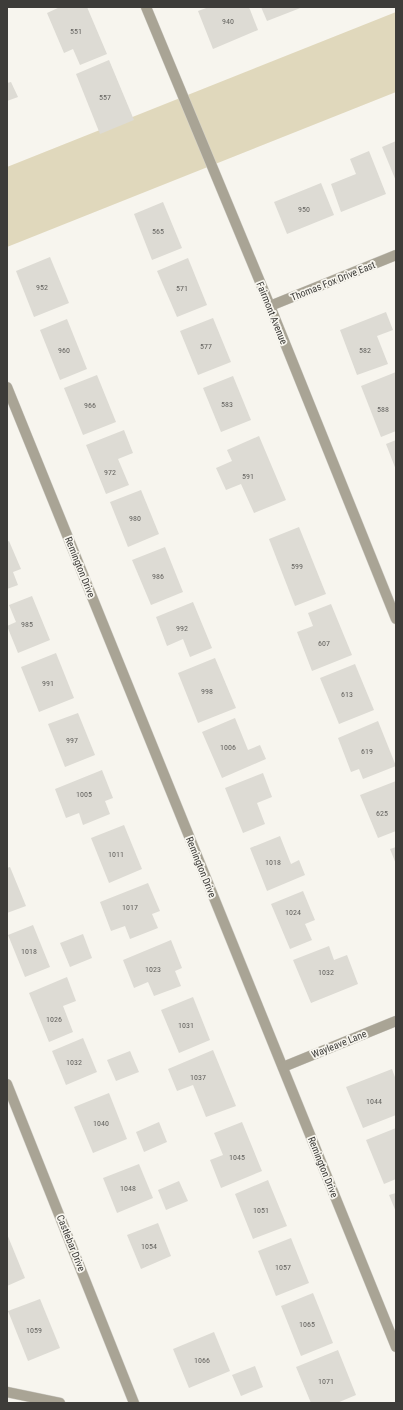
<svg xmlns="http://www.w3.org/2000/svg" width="403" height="1410" viewBox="0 0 403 1410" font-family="'Roboto Condensed',sans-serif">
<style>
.green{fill:#e0d8bc}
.building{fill:#dddbd4}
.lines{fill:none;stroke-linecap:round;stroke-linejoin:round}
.street-casing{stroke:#d2d0ca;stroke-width:11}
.street{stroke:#a9a495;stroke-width:10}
.labels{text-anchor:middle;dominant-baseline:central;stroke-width:3.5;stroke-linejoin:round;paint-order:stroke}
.number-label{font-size:8px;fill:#656460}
.street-label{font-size:10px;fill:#3d3c39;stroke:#f7f5ee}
</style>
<rect width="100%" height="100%" fill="#f7f5ee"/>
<polygon class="green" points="396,12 396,92 7,247 7,167"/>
<g class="building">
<polygon points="60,7 87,7 107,54 80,65 73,49 64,53 47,13"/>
<polygon points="209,7 249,7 258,30 213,49 198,11"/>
<polygon points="261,7 303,7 267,21"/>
<polygon points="109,60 134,120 100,134 76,74"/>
<polygon points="11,82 18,97 7,101 7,83"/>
<polygon points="396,141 396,181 382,147"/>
<polygon points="369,151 386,194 341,212 331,184 356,174 350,159"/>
<polygon points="321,183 334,215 287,234 274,202"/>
<polygon points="163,202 182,248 152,260 134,214"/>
<polygon points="50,257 69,303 34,317 16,271"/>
<polygon points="188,258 207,305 177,317 157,271"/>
<polygon points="386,312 393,330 377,336 388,364 357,375 340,330"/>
<polygon points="213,318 231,362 198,375 180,331"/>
<polygon points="67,319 87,369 60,380 40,330"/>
<polygon points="396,372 396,431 381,437 361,386"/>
<polygon points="97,375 116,422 83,435 64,388"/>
<polygon points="233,376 251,420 221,432 203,388"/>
<polygon points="124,430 133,453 118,459 129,485 106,494 86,445"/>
<polygon points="259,436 286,500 254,513 241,484 226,490 216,468 232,461 227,450"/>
<polygon points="396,440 396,470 386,444"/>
<polygon points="141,490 159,534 128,547 110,502"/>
<polygon points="299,527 326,594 295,606 269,539"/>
<polygon points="9,541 21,569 13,572 18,585 7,589 7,542"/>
<polygon points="165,547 183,592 151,605 132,560"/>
<polygon points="32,596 50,640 18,653 7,626 16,622 9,605"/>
<polygon points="193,602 212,648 190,657 183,639 167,646 156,617"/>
<polygon points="331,604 352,655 312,671 297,632 313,626 308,613"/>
<polygon points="56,653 74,698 39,712 21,667"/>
<polygon points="215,658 236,708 198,723 178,673"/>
<polygon points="355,664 374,710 339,724 320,678"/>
<polygon points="78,713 95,755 65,767 48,724"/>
<polygon points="235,718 248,750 260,745 266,759 222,778 202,732"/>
<polygon points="378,721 396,766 363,779 359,769 351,772 338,738"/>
<polygon points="102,770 113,798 105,801 110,814 83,825 79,813 66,818 55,789"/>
<polygon points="263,773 272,797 257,803 265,824 243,833 225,788"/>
<polygon points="396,781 396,831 378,838 360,795"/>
<polygon points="124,825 142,869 109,883 91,838"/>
<polygon points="280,836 291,864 299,860 305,875 267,891 250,848"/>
<polygon points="396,847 396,864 390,849"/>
<polygon points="10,867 26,906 7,913 7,868"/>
<polygon points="148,883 160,911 152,914 158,928 130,939 125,926 111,931 100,902"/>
<polygon points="303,891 315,920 305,924 312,940 290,949 271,904"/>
<polygon points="33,925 50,967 25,977 8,935"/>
<polygon points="83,934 92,958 70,967 60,943"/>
<polygon points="171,940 182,968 175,971 181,986 154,996 148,982 134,988 123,960"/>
<polygon points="329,946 334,960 347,955 358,984 311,1003 293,960"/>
<polygon points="67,977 76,1001 63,1006 73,1032 49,1042 29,993"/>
<polygon points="193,997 210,1040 179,1053 161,1010"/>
<polygon points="83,1038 97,1072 66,1085 52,1051"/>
<polygon points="213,1050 236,1106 206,1117 193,1085 177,1091 168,1069"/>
<polygon points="130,1051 139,1072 116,1081 107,1060"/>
<polygon points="392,1069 396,1080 396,1115 363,1128 346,1087"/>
<polygon points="109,1093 127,1139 93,1153 74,1107"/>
<polygon points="159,1122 167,1142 144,1152 136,1132"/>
<polygon points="242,1122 262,1171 221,1188 210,1160 223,1155 214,1133"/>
<polygon points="396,1128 396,1179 384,1184 366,1140"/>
<polygon points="139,1164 153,1198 117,1213 103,1178"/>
<polygon points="268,1180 287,1226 253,1239 235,1194"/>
<polygon points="179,1181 188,1201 166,1210 158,1190"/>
<polygon points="396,1193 396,1212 389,1195"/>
<polygon points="158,1223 171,1256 141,1269 127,1235"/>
<polygon points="7,1234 25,1278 7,1286"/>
<polygon points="291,1238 309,1283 276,1296 258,1251"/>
<polygon points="313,1293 333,1343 301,1356 281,1306"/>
<polygon points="40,1299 60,1348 28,1361 8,1311"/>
<polygon points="214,1332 230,1371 189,1388 173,1349"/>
<polygon points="338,1350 356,1395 337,1403 311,1403 296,1367"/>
<polygon points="255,1366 263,1387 241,1396 232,1375"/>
</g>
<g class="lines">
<defs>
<g id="street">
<polyline points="146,7 270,306 396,619"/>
<polyline points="270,306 396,255"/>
<polyline points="7,387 396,1347"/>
<polyline points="283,1067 396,1021"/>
<polyline points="7,1084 134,1403"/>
<polyline points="7,1392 60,1403"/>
</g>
</defs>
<use href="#street" class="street-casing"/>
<use href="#street" class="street"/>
</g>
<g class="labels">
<g class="number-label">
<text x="228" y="21">940</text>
<text x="76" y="31">551</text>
<text x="105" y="97">557</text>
<text x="304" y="209">950</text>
<text x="158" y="231">565</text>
<text x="42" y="287">952</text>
<text x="182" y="288">571</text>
<text x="206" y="346">577</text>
<text x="64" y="350">960</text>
<text x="365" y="350">582</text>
<text x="227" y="404">583</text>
<text x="90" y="405">966</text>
<text x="383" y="409">588</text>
<text x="110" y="472">972</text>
<text x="248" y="476">591</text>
<text x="135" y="518">980</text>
<text x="297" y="566">599</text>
<text x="158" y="576">986</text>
<text x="27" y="624">985</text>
<text x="182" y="628">992</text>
<text x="324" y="643">607</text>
<text x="48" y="683">991</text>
<text x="207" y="691">998</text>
<text x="347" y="694">613</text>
<text x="72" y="740">997</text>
<text x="228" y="747">1006</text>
<text x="367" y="751">619</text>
<text x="84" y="794">1005</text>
<text x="382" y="813">625</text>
<text x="116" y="854">1011</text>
<text x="273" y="862">1018</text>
<text x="130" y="907">1017</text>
<text x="293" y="912">1024</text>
<text x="29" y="951">1018</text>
<text x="153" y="969">1023</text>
<text x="326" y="972">1032</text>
<text x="54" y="1019">1026</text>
<text x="186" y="1025">1031</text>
<text x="74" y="1062">1032</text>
<text x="198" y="1077">1037</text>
<text x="374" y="1101">1044</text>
<text x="101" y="1123">1040</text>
<text x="237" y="1157">1045</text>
<text x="128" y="1188">1048</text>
<text x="261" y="1210">1051</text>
<text x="149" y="1246">1054</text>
<text x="283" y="1267">1057</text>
<text x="307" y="1324">1065</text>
<text x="34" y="1330">1059</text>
<text x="202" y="1360">1066</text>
<text x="326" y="1381">1071</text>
</g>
<g class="street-label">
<text transform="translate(333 281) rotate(-22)">Thomas Fox Drive East</text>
<text transform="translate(272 313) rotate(68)">Fairmont Avenue</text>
<text transform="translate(80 567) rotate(68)">Remington Drive</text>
<text transform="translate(201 867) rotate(68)">Remington Drive</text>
<text transform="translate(339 1044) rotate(-22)">Wayleave Lane</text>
<text transform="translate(323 1167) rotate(68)">Remington Drive</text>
<text transform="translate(71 1243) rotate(68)">Castlebar Drive</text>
</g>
</g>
<rect width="403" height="1410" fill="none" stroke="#3d3c39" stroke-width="16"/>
</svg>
